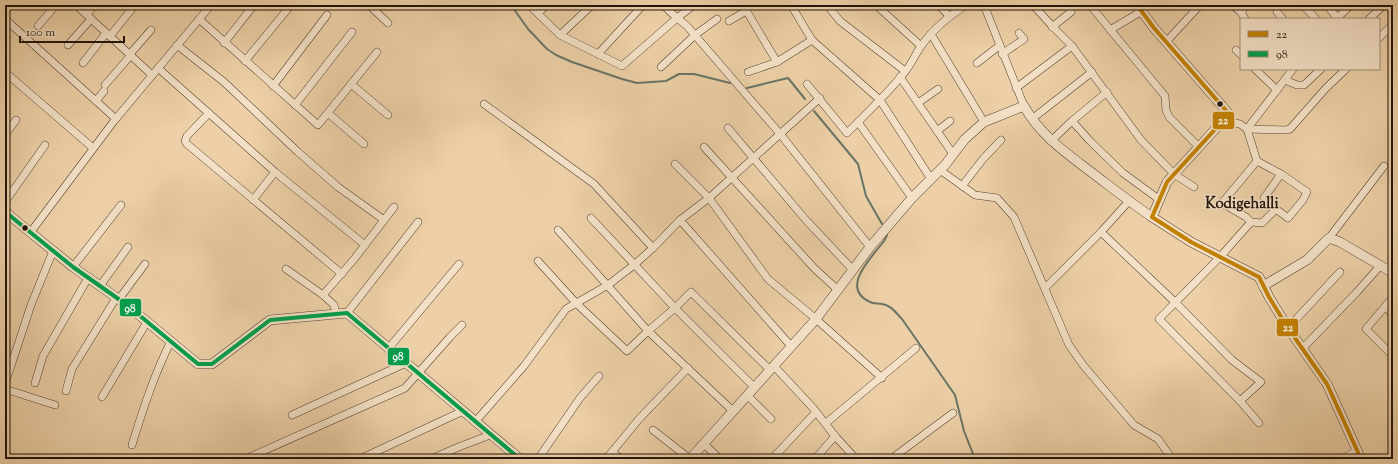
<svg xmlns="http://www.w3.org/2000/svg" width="1398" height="464" viewBox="0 0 1398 464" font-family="'Sorts Mill Goudy',serif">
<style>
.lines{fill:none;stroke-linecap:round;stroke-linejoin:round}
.stream{stroke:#6a7566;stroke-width:2}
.minor-casing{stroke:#544230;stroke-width:8}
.tertiary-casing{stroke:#544230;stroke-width:10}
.minor{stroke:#f3e0c6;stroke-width:7}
.tertiary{stroke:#f3e0c6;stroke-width:9}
.bus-1-casing{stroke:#f3e0c6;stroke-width:7}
.bus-2-casing{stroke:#f3e0c6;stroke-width:7}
.bus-1{stroke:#c28102;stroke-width:4}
.bus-2{stroke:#029f4d;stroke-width:4}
.bus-dot{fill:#211309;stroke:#f3e0c6;stroke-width:1.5}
.labels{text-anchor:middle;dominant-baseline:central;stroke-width:3;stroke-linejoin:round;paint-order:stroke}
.neighbourhood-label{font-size:15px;font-weight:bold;fill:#211309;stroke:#f3e0c6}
.line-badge{stroke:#f3e0c6;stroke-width:1.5}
.badge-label{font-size:11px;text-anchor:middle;font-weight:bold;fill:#fff}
</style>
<rect width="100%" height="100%" fill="#edd0a7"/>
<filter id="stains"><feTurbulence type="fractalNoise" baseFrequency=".005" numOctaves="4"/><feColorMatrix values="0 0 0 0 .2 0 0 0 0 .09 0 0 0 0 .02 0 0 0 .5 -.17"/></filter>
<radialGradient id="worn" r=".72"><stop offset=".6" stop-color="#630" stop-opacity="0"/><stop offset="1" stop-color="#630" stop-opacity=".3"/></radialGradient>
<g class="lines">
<g class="stream">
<polyline points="511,5 528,29 547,49 556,55 572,62 622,79 637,83 666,81 679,74 694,74 730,83"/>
<polyline points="747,88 788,78 805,99"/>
<polyline points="814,111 858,164 866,196 882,224"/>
<path d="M887 235 884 241C872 257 839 288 870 302 874 304 878 303 882 304 891 305 896 313 902 319L955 395 964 431 975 459"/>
</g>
<defs>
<g id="minor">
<polyline points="76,5 152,75"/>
<polyline points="369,5 388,23"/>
<polyline points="529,5 560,35 622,66 677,18 687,26 781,135 870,247"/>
<polyline points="663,5 677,18 694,5"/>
<polyline points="743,5 777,62 812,40"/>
<polyline points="791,5 812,40 880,100 931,179"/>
<polyline points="827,5 840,21 905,71"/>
<polyline points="876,5 921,46"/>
<polyline points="939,5 949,16"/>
<polyline points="984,5 1024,106"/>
<polyline points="1033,5 1054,28 1072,46 1141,140 1174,174 1194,187"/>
<polyline points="1090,5 1165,96 1166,110 1169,117 1199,147"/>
<polyline points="1232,5 1241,12 1245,19"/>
<polyline points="1303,5 1316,19"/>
<polyline points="1327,5 1337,18"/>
<polyline points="1391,5 1393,7"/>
<polyline points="1241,12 1247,5"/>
<polyline points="1277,12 1283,19"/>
<polyline points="538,13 547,5"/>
<polyline points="87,15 94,5"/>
<polyline points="5,19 116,119"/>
<polyline points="199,19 318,125 377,52"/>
<polyline points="1336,19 1351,5"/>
<polyline points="1369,19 1384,5"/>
<polyline points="729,21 746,11"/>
<polyline points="38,26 56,5"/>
<polyline points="1052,27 1071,12"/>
<polyline points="1110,30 1142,11"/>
<polyline points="931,34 984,122"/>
<polyline points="560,35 592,5"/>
<polyline points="110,36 135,5"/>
<polyline points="1379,38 1393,24"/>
<polyline points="1166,42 1200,5"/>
<polyline points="224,43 254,5"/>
<polyline points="68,45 91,19"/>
<polyline points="177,45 224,82 298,152 338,187 384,220"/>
<polyline points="1236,50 1241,55"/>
<polyline points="130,54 151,30"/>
<polyline points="598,54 643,5"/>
<polyline points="1002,54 1024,39 1019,33"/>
<polyline points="245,61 291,5"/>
<polyline points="83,63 106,33"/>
<polyline points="977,63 999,46"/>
<polyline points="661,67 695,35 717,19"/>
<polyline points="158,68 275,172 365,245"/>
<polyline points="1255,69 1277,90"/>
<polyline points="5,72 93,148"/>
<polyline points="748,72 777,62"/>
<polyline points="900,77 953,154"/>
<polyline points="1285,80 1297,85 1304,85 1321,69"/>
<polyline points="351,84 388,115"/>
<path d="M807 84 847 133C867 113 887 94 904 73 911 65 915 55 921 46 933 29 949 16 966 5"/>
<polyline points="105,85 131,55"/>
<polyline points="273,86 327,15"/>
<polyline points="1016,88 1072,46"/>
<polyline points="96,101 104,91"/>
<polyline points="918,103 938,89"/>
<polyline points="484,104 594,184 653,248"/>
<polyline points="295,105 352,32"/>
<polyline points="209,113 187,136 185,141 187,144 342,274"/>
<polyline points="328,113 364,144"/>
<polyline points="1032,119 1092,72"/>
<polyline points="1072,121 1090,141 1123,173 1160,200"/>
<polyline points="1223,121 1240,124 1247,129 1286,130 1290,129 1326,88 1346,69"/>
<polyline points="858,122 912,198"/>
<polyline points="728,128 805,219 853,270"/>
<polyline points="937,131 950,121"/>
<polyline points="5,135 16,120"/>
<polyline points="1051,141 1072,121 1107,92"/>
<polyline points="704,147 814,268 838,290"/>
<polyline points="1257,161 1281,174"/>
<polyline points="675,164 709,198 768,279 816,319 882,378"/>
<polyline points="940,170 975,195 997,198 1014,217 1069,345 1083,365 1134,425 1158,439 1172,459"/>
<polyline points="962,186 983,159 1001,140"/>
<polyline points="1264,198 1281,174 1307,192 1303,200 1288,218 1276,209 1262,223 1251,222 1246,217 1222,203 1257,161 1247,129 1293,69"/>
<polyline points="253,200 275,172"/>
<polyline points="5,202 45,145"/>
<polyline points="591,218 675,308 691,292 770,370"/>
<polyline points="680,220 791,346"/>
<polyline points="1251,222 1220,257 1159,319 1240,401 1259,423"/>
<polyline points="1101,232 1176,303 1232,360 1261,382 1240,401"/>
<polyline points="30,233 114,121 211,5"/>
<polyline points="1329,238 1384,166"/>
<polyline points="538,261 577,304 627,351 648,331 558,230"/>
<polyline points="73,267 121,205"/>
<polyline points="286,269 323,295 334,305 336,314"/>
<polyline points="100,286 128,247"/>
<polyline points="1045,288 1101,232 1129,201"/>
<polyline points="323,295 355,258 394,207"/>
<polyline points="1393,297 1366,329 1393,356"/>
<polyline points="119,299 145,264"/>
<polyline points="1386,307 1393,315"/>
<polyline points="347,313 418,222"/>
<polyline points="1288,328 1340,272"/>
<polyline points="388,349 459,264"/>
<polyline points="1302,349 1357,292 1380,266"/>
<polyline points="774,366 813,408 835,436 856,459"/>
<polyline points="35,383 43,356 88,278"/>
<polyline points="5,384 31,305 53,251"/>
<polyline points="5,389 55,405"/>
<polyline points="66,391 72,369 116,298"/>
<polyline points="747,395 771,419"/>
<polyline points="102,397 147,322"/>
<polyline points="733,411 648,331 675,308 754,387"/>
<polyline points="292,415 406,363"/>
<polyline points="475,422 524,366 566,309 608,285 634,265 653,248 680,220 709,198 820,98"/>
<polyline points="826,423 916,348"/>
<polyline points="653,430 690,459"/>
<polyline points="704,444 720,459"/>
<path d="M132 445C143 409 154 375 171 341"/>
<polyline points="612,452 622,459"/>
<polyline points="245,459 405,388 450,337 462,325"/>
<polyline points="360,459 463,411"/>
<polyline points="431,459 461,446 490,435"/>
<polyline points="538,459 580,398 599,376"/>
<polyline points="605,459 612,452 639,419 688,368"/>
<polyline points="772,459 816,412"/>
<polyline points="815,459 835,436"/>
<polyline points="891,459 953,413"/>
<polyline points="1343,459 1357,450"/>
</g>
<g id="tertiary">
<polyline points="1137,5 1154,28 1229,114 1167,182 1152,217 1191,242 1259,277 1269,297 1288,328 1327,384 1361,459"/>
<polyline points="5,210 8,214 25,228 73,267 127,305 198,364 212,364 270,320 347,313 520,459"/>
<polyline points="1263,286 1307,260 1329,238 1340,242 1393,273"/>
<path d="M690 459 816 319 870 247 912 198 945 165 965 139 984 122 1024 106C1040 135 1065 152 1091 172 1111 187 1131 203 1152 217"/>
</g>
</defs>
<use href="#minor" class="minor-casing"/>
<use href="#tertiary" class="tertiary-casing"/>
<use href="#minor" class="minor"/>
<use href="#tertiary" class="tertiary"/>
<defs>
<polyline id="bus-1" points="1137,5 1154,28 1229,114 1167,182 1152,217 1191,242 1259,277 1269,297 1288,328 1327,384 1361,459"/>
<polyline id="bus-2" points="5,210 8,214 25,228 73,267 127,305 198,364 212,364 270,320 347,313 520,459"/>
</defs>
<use href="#bus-1" class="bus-1-casing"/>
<use href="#bus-2" class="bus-2-casing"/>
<use href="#bus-1" class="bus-1"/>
<use href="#bus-2" class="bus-2"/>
</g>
<g class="bus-dot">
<circle cx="1220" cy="104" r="3.5"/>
<circle cx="25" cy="228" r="3.5"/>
</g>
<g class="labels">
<g class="neighbourhood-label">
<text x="1242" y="204">Kodigehalli</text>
</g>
</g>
<g class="line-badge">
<rect x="1212" y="111" width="23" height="19" rx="4" fill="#c28102"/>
<rect x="119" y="298" width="23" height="19" rx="4" fill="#029f4d"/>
<rect x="1276" y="318" width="23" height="19" rx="4" fill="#c28102"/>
<rect x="387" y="347" width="23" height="19" rx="4" fill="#029f4d"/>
</g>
<g class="badge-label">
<text x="1223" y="124">22</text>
<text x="130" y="312">98</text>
<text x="1288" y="331">22</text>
<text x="398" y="360">98</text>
</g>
<rect width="1398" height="464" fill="none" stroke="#edd0a7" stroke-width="20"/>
<rect x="6" y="6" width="1386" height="452" fill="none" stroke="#211309" stroke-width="2"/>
<rect x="10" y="10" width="1378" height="444" fill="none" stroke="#211309"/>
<rect x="1240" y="18" width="140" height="52" fill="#f3e0c6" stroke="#9f8e7a"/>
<rect x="1248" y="31" width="20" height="6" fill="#c28102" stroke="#9f8e7a"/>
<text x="1276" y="38" font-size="12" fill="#211309">22</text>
<rect x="1248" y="51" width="20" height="6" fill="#029f4d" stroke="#9f8e7a"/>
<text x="1276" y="58" font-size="12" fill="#211309">98</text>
<path d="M20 36v6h104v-6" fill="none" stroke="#211309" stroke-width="2"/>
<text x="26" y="36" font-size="12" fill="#211309" stroke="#f3e0c6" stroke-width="3" paint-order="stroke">100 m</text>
<rect width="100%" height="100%" filter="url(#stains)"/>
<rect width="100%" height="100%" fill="url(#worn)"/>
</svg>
